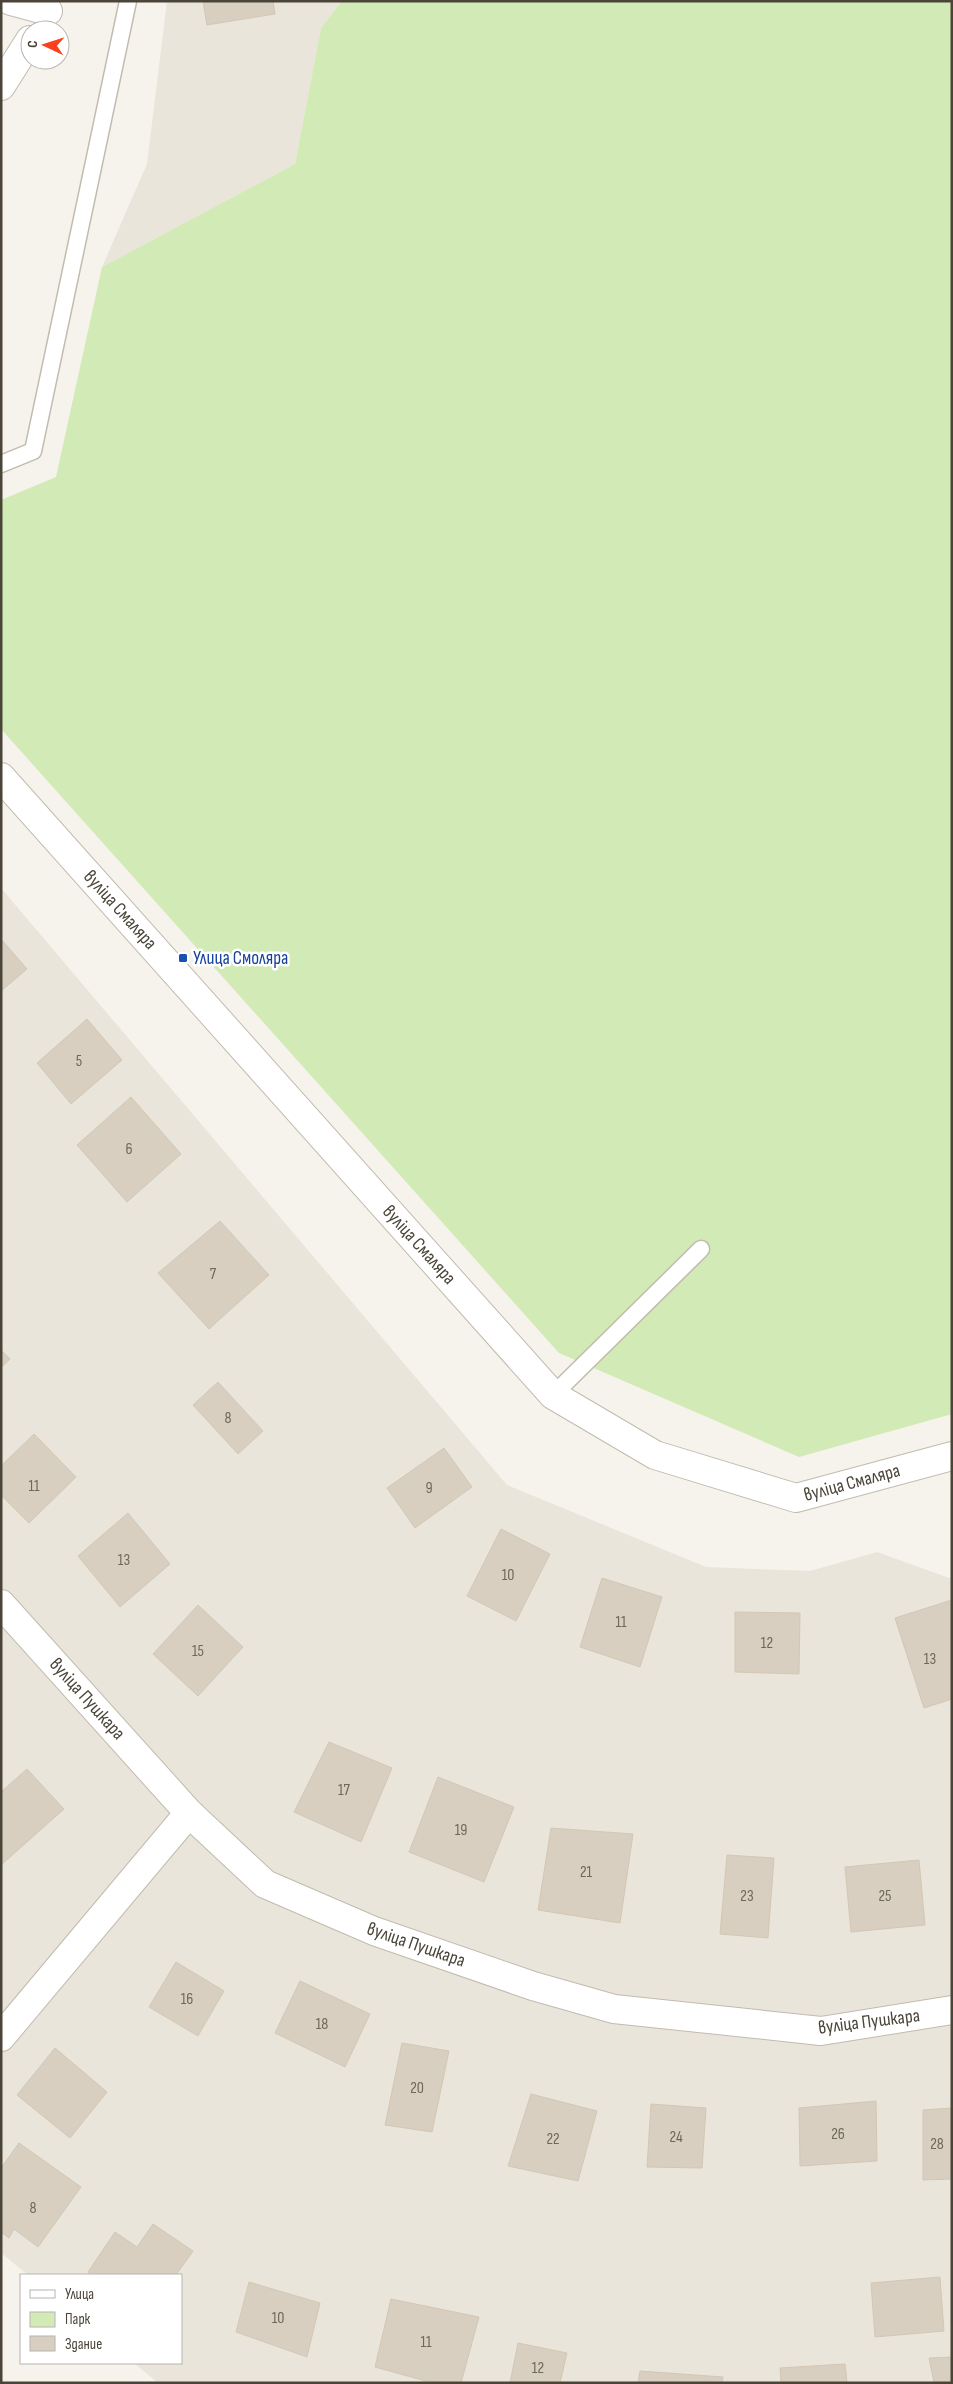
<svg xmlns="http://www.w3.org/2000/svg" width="953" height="2384" viewBox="0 0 953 2384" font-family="'Sofia Sans Condensed',sans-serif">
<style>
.residential{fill:#eae5da}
.green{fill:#d2eab5}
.building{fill:#d8cfc1;stroke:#d3c7b4}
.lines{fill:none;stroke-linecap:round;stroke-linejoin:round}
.service-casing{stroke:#c2bbae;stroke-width:19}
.minor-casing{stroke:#c2bbae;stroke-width:30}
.service{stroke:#fff;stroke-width:16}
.minor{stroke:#fff;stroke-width:28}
.transit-dot{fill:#1a4fb4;stroke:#fff;stroke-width:2}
.labels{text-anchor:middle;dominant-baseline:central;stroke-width:5;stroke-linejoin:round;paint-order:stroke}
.number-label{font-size:16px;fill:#6e675b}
.street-label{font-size:19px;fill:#4b4439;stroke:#fff}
.transit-label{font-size:19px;fill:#164399;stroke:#fff;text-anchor:start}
</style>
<rect width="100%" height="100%" fill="#f6f3ec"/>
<g class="residential">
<polygon points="167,1 342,1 321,28 295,164 102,267 147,164"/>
<polygon points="1,888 507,1485 706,1567 810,1571 877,1552 952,1579 952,2383 158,2383 134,2363 181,2363 181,2275 28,2275 1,2253"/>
</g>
<polygon class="green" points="342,1 952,1 952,1414 799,1457 559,1353 1,729 1,500 56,477 102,267 295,164 321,28"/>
<g class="building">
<polygon points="203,1 273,1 275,14 207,25"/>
<polygon points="1,939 27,969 1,991"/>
<polygon points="87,1019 122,1060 71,1104 37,1063"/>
<polygon points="131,1097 181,1154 127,1202 77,1145"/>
<polygon points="220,1221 269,1275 209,1329 158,1273"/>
<polygon points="1,1350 10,1359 1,1368"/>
<polygon points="218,1382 263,1431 238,1454 193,1405"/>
<polygon points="34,1434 76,1477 29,1523 1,1495 1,1466"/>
<polygon points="444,1448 472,1487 415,1528 387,1488"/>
<polygon points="128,1513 170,1564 120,1607 78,1556"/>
<polygon points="501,1529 550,1554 516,1621 467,1596"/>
<polygon points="602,1578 662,1597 640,1667 580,1647"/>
<polygon points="952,1600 952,1699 924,1708 895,1618"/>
<polygon points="198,1605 243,1647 198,1696 153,1654"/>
<polygon points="735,1612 800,1613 799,1674 735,1672"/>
<polygon points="329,1742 392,1768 361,1842 294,1812"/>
<polygon points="27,1769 64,1809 1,1865 1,1792"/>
<polygon points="438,1777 514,1807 484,1882 409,1852"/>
<polygon points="551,1828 633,1834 620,1923 538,1910"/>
<polygon points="727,1855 774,1858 768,1938 720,1934"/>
<polygon points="919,1860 925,1925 851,1932 845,1867"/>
<polygon points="176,1962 224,1991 198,2036 149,2007"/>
<polygon points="300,1981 370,2014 345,2067 275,2033"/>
<polygon points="402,2043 449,2051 432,2132 385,2125"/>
<polygon points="55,2048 107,2092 70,2138 17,2095"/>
<polygon points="531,2094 597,2111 578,2181 508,2166"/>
<polygon points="876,2101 877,2161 800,2166 799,2108"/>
<polygon points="651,2104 706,2108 702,2168 647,2167"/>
<polygon points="952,2108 952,2179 923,2180 923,2110"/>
<polygon points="19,2143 81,2187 38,2247 14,2229 9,2238 1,2232 1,2168"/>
<polygon points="153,2224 193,2251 176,2275 93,2275 88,2272 115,2232 137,2247"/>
<polygon points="940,2277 944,2331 875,2337 871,2283"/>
<polygon points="249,2282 320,2303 307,2357 236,2332"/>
<polygon points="391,2299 479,2317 461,2383 433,2383 375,2367"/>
<polygon points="518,2343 567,2353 560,2383 510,2383"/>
<polygon points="952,2357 952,2383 934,2383 929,2358"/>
<polygon points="845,2364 847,2383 781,2383 780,2368"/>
<polygon points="640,2371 723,2377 722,2383 638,2383"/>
</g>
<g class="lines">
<defs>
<g id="service">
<polyline points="1,464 33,451 128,1"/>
<polyline points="553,1395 701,1249"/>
</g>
<g id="minor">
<polyline points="11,1 48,11"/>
<polyline points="1,86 30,40"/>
<polyline points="1,777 553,1395 655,1455 796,1498 952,1456"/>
<polyline points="1,1604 189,1813 265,1884 374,1931 533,1986 614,2009 821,2031 952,2010"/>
<polyline points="1,2037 189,1813"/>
</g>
</defs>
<use href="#service" class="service-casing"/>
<use href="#minor" class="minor-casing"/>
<use href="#service" class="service"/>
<use href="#minor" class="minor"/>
</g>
<rect class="transit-dot" x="178" y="953" width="10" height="10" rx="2.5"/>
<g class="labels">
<g class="number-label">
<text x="79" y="1061">5</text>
<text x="129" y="1149">6</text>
<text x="213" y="1274">7</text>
<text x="228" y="1418">8</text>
<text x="34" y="1486">11</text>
<text x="429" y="1488">9</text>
<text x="124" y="1560">13</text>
<text x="508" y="1575">10</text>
<text x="621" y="1622">11</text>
<text x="767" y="1643">12</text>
<text x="198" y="1651">15</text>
<text x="930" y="1659">13</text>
<text x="344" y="1790">17</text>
<text x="461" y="1830">19</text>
<text x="586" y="1872">21</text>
<text x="747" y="1896">23</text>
<text x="885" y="1896">25</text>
<text x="187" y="1999">16</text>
<text x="322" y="2024">18</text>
<text x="417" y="2088">20</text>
<text x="838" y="2134">26</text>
<text x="676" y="2137">24</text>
<text x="553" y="2139">22</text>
<text x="937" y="2144">28</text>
<text x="33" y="2208">8</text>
<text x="278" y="2318">10</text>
<text x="426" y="2342">11</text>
<text x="538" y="2368">12</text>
</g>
<g class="street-label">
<text transform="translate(120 910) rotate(48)">вуліца Смаляра</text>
<text transform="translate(419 1245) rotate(48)">вуліца Смаляра</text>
<text transform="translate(852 1483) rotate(-15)">вуліца Смаляра</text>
<text transform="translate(87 1699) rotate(48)">вуліца Пушкара</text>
<text transform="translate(416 1945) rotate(19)">вуліца Пушкара</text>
<text transform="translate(869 2022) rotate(-7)">вуліца Пушкара</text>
</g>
<g class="transit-label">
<text x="193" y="958">Улица Смоляра</text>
</g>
</g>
<rect width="953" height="2384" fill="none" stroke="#4b4439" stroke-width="5"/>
<rect x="20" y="2274" width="162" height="90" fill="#ffffff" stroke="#b7b4b0"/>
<rect x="30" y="2290" width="25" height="8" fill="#ffffff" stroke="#b7b4b0"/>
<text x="65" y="2299" font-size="15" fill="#4b4439">Улица</text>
<rect x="30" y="2312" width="25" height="15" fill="#d2eab5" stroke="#b7b4b0"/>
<text x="65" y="2324" font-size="15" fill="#4b4439">Парк</text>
<rect x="30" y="2336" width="25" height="15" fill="#d8cfc1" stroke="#b7b4b0"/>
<text x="65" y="2349" font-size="15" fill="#4b4439">Здание</text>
<g transform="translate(45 45) rotate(274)"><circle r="24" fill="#ffffff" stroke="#b7b4b0"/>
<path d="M0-4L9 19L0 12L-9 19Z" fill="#fc3f1d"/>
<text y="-8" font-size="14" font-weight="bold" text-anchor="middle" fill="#4b4439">С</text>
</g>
</svg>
